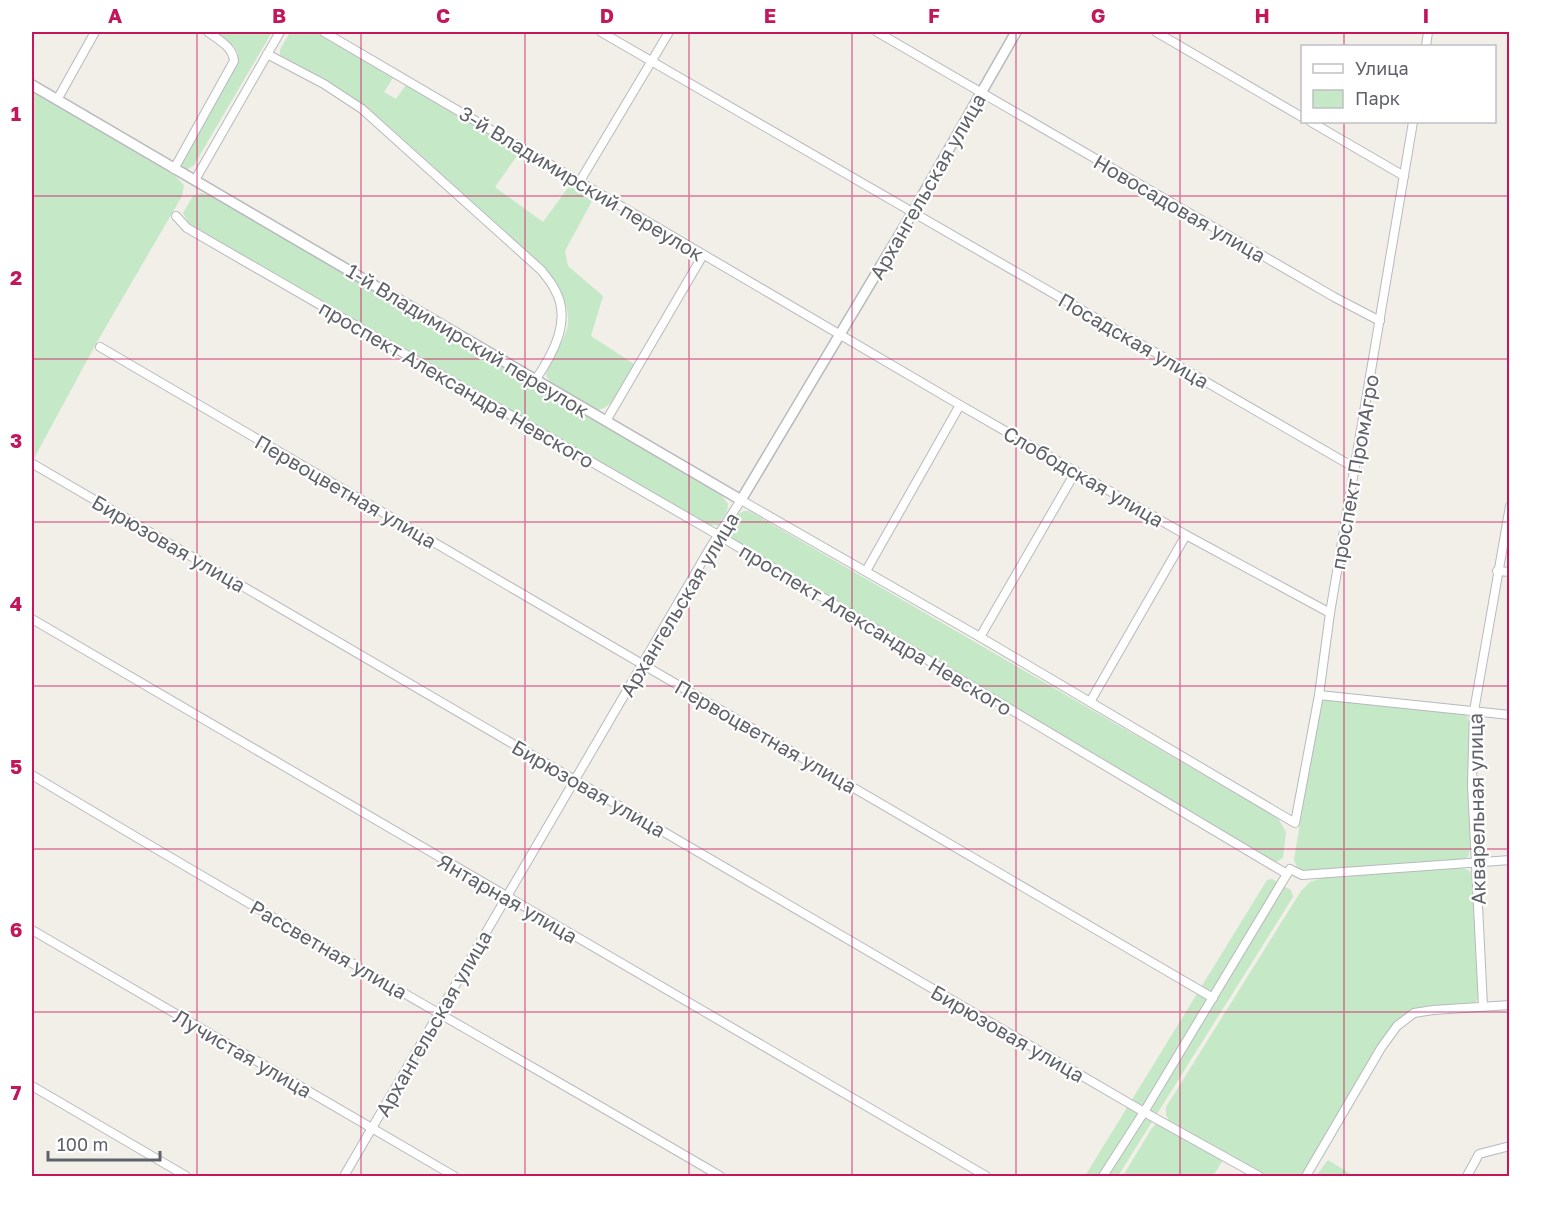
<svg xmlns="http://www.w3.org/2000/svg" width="1541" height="1208" viewBox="0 0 1541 1208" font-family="'Golos Text',sans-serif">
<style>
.green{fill:#c5e8c7}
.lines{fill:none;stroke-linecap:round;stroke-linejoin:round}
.minor-casing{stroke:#b8b9be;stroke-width:10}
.tertiary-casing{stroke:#b8b9be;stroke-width:12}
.minor{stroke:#fff;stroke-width:8}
.tertiary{stroke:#fff;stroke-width:9}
.grid{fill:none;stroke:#c2185b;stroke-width:1.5;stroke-opacity:0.55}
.labels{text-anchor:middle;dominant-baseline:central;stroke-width:4.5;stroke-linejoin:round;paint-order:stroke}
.street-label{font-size:20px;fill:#5f6268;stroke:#fff}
.neatline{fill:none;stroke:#c2185b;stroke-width:2}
.grid-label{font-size:20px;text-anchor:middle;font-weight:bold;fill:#c2185b}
</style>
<rect width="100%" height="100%" fill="#f1efe8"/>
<g class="green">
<polygon points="213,32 272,32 194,165 188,169 183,169 182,164 184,159 237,64 238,53 234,46"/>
<path d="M290 32H316L393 78 384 92 396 99 406 85 519 153 495 187 543 222 570 185 592 201 565 251 568 266 603 296 591 336 634 364C625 380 615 410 595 410L550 382 546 375C550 359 562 345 567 329 573 304 554 280 539 262L375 114 335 86 285 60 280 55V50Z"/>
<polygon points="32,91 174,175 184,185 182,196 97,342 32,462"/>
<polygon points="201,193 210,195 721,495 728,504 727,511 719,525 709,525 191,227 183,213 193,196"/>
<path d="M744 511H749L1278 818 1286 832 1283 858 1276 862 1270 860 729 538 726 534C727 524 735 514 744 511Z"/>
<polygon points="1326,699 1461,713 1467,716 1469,722 1471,845 1468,857 1463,859 1305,872 1298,870 1294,860 1319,707 1321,701"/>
<path d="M1462 868 1470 871 1472 877 1479 996 1476 1002 1469 1005C1436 1008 1417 1004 1390 1028L1301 1176H1259L1171 1124 1166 1115V1107L1301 891 1310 882 1322 878Z"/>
<polygon points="1272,879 1291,890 1293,897 1118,1176 1085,1176 1267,880"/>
<polygon points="1157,1123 1223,1160 1213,1176 1123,1176 1152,1128"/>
<polygon points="1328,1160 1354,1176 1316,1176"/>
</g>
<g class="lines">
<defs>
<g id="minor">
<polyline points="324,32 960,405 1186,535 1330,613"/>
<polyline points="601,32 1355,468"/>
<polyline points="877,32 1334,297 1380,321"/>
<polyline points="1156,32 1302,117"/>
<polyline points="1426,46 1428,32"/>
<path d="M267 54 324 84 362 109 541 270C546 276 552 283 555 290 572 320 553 354 536 379"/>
<polyline points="57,100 95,32"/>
<polyline points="1311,122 1404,176"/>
<path d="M174 169 234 61C233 47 219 40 208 32"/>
<polyline points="195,180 280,32"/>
<polyline points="580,181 669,32"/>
<polyline points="176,216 187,228 718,535 1287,874"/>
<polyline points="100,347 1213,998"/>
<polyline points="606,421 703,255"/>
<polyline points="33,464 1144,1112 1259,1176"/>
<polyline points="866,571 960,405"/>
<polyline points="1497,571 1510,572"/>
<polyline points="32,619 986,1176"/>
<polyline points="980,637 1076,471"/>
<polyline points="1319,695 1510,715"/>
<polyline points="1090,702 1186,535"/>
<path d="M32 775C259 912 491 1042 720 1176"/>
<polyline points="32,930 454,1176"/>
<polyline points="1483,1006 1472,785 1474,711 1510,506"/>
<polyline points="32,1086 186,1176"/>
<polyline points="344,1176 710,548 741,500 980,637 1295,823 1319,695 1330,613 1413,122"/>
<polyline points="1103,1176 1144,1112 1290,869 1302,875 1510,860"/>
<polyline points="1306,1176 1381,1048 1397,1026 1414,1013 1433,1010 1510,1005"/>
<polyline points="1467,1176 1479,1154 1510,1146"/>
</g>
<polyline id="tertiary" points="32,85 741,500 913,212 1016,32"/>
</defs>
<use href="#minor" class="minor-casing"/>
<use href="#tertiary" class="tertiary-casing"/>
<use href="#minor" class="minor"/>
<use href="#tertiary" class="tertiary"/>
</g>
<path class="grid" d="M197 32V1176M361 32V1176M525 32V1176M689 32V1176M852 32V1176M1016 32V1176M1180 32V1176M1344 32V46M1344 122V1176M32 196H1510M32 359H1510M32 522H1510M32 686H1510M32 849H1510M32 1012H1510"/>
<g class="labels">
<g class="street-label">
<text transform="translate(582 183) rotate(31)">3-й Владимирский переулок</text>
<text transform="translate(927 186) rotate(-60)">Архангельская улица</text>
<text transform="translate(1180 208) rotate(30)">Новосадовая улица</text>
<text transform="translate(468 340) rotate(31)">1-й Владимирский переулок</text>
<text transform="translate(1134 340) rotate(30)">Посадская улица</text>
<text transform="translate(457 384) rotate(30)">проспект Александра Невского</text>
<text transform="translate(1354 472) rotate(-80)">проспект ПромАгро</text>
<text transform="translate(1084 476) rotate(30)">Слободская улица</text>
<text transform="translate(346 491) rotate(30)">Первоцветная улица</text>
<text transform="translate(169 543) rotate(30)">Бирюзовая улица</text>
<text transform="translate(679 604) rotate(-59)">Архангельская улица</text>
<text transform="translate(876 629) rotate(31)">проспект Александра Невского</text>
<text transform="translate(766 736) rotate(30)">Первоцветная улица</text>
<text transform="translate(589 788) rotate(30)">Бирюзовая улица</text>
<text transform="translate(1476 809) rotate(-91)">Акварельная улица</text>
<text transform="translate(508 898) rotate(30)">Янтарная улица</text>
<text transform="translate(329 949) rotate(30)">Рассветная улица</text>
<text transform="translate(433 1023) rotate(-60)">Архангельская улица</text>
<text transform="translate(1008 1033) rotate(30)">Бирюзовая улица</text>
<text transform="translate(243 1053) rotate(30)">Лучистая улица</text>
</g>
</g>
<rect width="1541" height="1208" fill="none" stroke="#ffffff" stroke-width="66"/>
<rect x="1301" y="45" width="195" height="78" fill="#ffffff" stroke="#bfc0c3" stroke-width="1.5"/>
<rect x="1313" y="64" width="30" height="9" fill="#ffffff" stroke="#bfc0c3" stroke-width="1.5"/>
<text x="1355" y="75" font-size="18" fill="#5f6268">Улица</text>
<rect x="1313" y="90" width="30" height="18" fill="#c5e8c7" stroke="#bfc0c3" stroke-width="1.5"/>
<text x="1355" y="105" font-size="18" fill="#5f6268">Парк</text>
<path d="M48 1151v9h112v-9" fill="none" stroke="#5f6268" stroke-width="3"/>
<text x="57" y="1151" font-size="18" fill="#5f6268" stroke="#ffffff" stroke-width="4.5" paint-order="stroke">100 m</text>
<rect x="33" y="33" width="1475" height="1142" class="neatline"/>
<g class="grid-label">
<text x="115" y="23">A</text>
<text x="279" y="23">B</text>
<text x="443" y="23">C</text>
<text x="607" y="23">D</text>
<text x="770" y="23">E</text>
<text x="934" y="23">F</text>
<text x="1098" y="23">G</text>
<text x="1262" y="23">H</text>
<text x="1426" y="23">I</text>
<text x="16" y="121">1</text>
<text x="16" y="285">2</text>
<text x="16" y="448">3</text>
<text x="16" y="611">4</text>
<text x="16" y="774">5</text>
<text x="16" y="937">6</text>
<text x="16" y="1100">7</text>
</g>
</svg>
